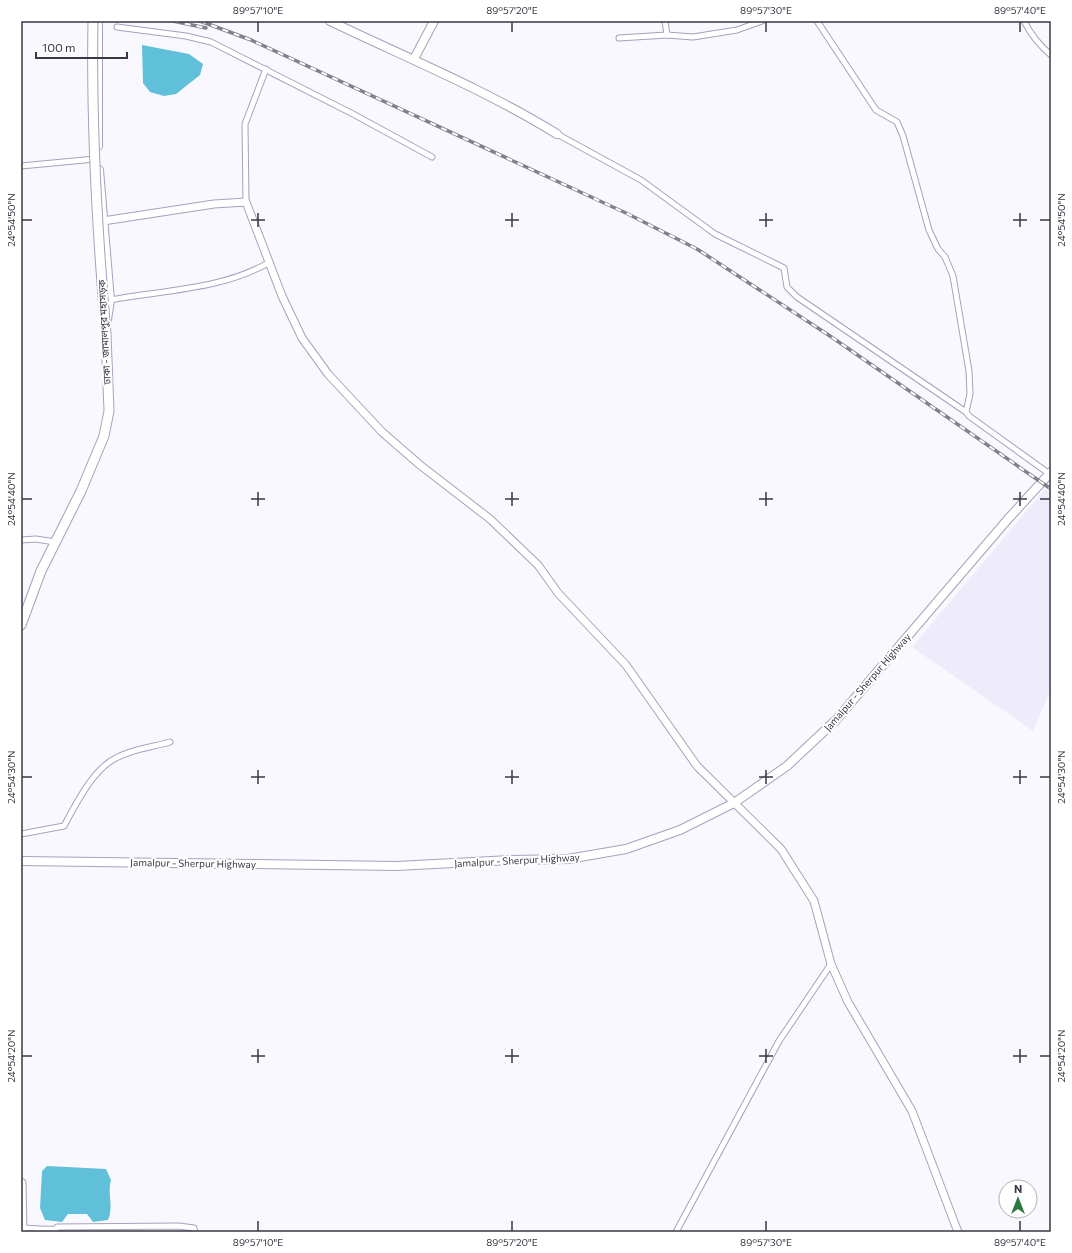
<svg xmlns="http://www.w3.org/2000/svg" width="1072" height="1253" viewBox="0 0 1072 1253" font-family="Commissioner,'Noto Sans Bengali',sans-serif">
<style>
.built{fill:#eeecfb}
.water{fill:#61c0d9}
.lines{fill:none;stroke-linecap:round;stroke-linejoin:round}
.street-casing{stroke:#a6a1bd;stroke-width:7}
.secondary-casing{stroke:#a6a1bd;stroke-width:9}
.primary-casing{stroke:#a6a1bd;stroke-width:10}
.highway-casing{stroke:#a6a1bd;stroke-width:11}
.street{stroke:#fff;stroke-width:5}
.secondary{stroke:#fff;stroke-width:7}
.primary{stroke:#fff;stroke-width:8}
.highway{stroke:#fff;stroke-width:9}
.rail-casing{stroke:#82808a;stroke-width:3.5}
.rail{stroke:#fff;stroke-width:2;stroke-dasharray:6;stroke-linecap:butt}
.highway-bridge-casing{stroke:#a6a1bd;stroke-width:11;stroke-linecap:butt}
.highway-bridge{stroke:#fff;stroke-width:9}
.ticks{fill:none;stroke:#393743;stroke-width:1.5}
.labels{text-anchor:middle;dominant-baseline:central;stroke-width:4;stroke-linejoin:round;paint-order:stroke}
.street-label{font-size:10px;fill:#393743;stroke:#fff}
.neatline{fill:none;stroke:#393743;stroke-width:1.5}
.ticks-label{font-size:10px;text-anchor:middle;fill:#393743}
</style>
<rect width="100%" height="100%" fill="#f9f8fe"/>
<polygon class="built" points="1045,489 1051,494 1051,689 1033,731 912,647"/>
<g class="water">
<polygon points="142,45 189,54 203,64 200,75 176,94 164,96 150,92 143,83"/>
<path d="M47 1166 106 1169 111 1180C107 1194 114 1207 108 1220L93 1222 87 1214H68L62 1222 45 1220 40 1208 42 1171Z"/>
</g>
<g class="lines">
<defs>
<g id="street">
<polyline points="665,21 667,35"/>
<polyline points="817,21 876,110 897,122 903,136 929,230 938,249 945,257 953,276 969,371 970,394 966,412"/>
<path d="M1024 21C1031 35 1039 45 1051 55"/>
<polyline points="117,27 186,36 211,42 353,114 432,157"/>
<polyline points="619,38 667,35 693,37 737,30 762,21"/>
<polyline points="557,134 641,180 715,234 784,268 787,287 797,297 966,412 969,416 1051,475"/>
<polyline points="21,166 95,159"/>
<polyline points="246,202 245,124 266,69"/>
<path d="M110 300C164 290 221 290 270 262"/>
<polyline points="21,540 36,539 55,542"/>
<path d="M21 834 64 826C76 804 93 769 116 758 132 749 153 747 170 742"/>
<path d="M22 1228C33 1228 45 1230 56 1229L57 1227 179 1226 194 1228 195 1232"/>
<polyline points="676,1232 779,1041 831,964"/>
</g>
<polyline id="secondary" points="103,221 214,204 246,202 282,296 302,338 328,374 382,432 420,465 490,519 538,565 558,593 626,665 697,766 781,849 814,901 831,964 848,1002 912,1111 958,1232"/>
<g id="primary">
<polyline points="98,21 98,146"/>
<path d="M330 21C407 58 484 89 557 134"/>
<polyline points="414,59 434,21"/>
<polyline points="99,170 110,300 107,320"/>
<polyline points="21,861 397,866 512,860 568,859 626,849 680,830 734,803 787,766 836,720 1008,519 1051,472"/>
</g>
<g id="highway">
<polyline points="21,625 41,571 81,491 104,436 109,411 106,334"/>
<polyline points="21,1183 22,1232"/>
</g>
</defs>
<use href="#street" class="street-casing"/>
<use href="#secondary" class="secondary-casing"/>
<use href="#primary" class="primary-casing"/>
<use href="#highway" class="highway-casing"/>
<use href="#street" class="street"/>
<use href="#secondary" class="secondary"/>
<use href="#primary" class="primary"/>
<use href="#highway" class="highway"/>
<defs>
<g id="rail">
<polyline points="173,21 206,28"/>
<polyline points="200,21 251,40 628,214 697,249 830,336 1051,489"/>
</g>
</defs>
<use href="#rail" class="rail-casing"/>
<use href="#rail" class="rail"/>
<defs>
<path id="highway-bridge" d="M93 21C91 126 97 229 106 334"/>
</defs>
<use href="#highway-bridge" class="highway-bridge-casing"/>
<use href="#highway-bridge" class="highway-bridge"/>
</g>
<path class="ticks" d="M258 22V32M512 22V32M766 22V32M1020 22V32M258 213V227M512 213V227M766 213V227M1020 213V227M22 220H32M251 220H265M505 220H519M759 220H773M1013 220H1027M1040 220H1050M258 492V506M512 492V506M766 492V506M1020 492V506M22 499H32M251 499H265M505 499H519M759 499H773M1013 499H1027M1040 499H1050M258 770V784M512 770V784M766 770V784M1020 770V784M22 777H32M251 777H265M505 777H519M759 777H773M1013 777H1027M1040 777H1050M258 1049V1063M512 1049V1063M766 1049V1063M1020 1049V1063M22 1056H32M251 1056H265M505 1056H519M759 1056H773M1013 1056H1027M1040 1056H1050M258 1221V1231M512 1221V1231M766 1221V1231M1020 1221V1231"/>
<g class="labels">
<g class="street-label">
<text transform="translate(104 332) rotate(-93)">ঢাকা - জামালপুর মহাসড়ক</text>
<text transform="translate(867 682) rotate(-49)">Jamalpur - Sherpur Highway</text>
<text transform="translate(517 860) rotate(-3)">Jamalpur - Sherpur Highway</text>
<text transform="translate(193 863) rotate(1)">Jamalpur - Sherpur Highway</text>
</g>
</g>
<rect width="1072" height="1253" fill="none" stroke="#ffffff" stroke-width="44"/>
<g transform="translate(1018 1199)"><circle r="19" fill="#ffffff" stroke="#b0afb4"/>
<path d="M0-3L7 15L0 10L-7 15Z" fill="#2e7643"/>
<text y="-6" font-size="11" font-weight="bold" text-anchor="middle" fill="#393743">N</text>
</g>
<path d="M36 52v6h91v-6" fill="none" stroke="#393743" stroke-width="2"/>
<text x="42" y="52" font-size="12" fill="#393743" stroke="#ffffff" stroke-width="3" paint-order="stroke">100 m</text>
<rect x="22" y="22" width="1028" height="1209" class="neatline"/>
<g class="ticks-label">
<text x="258" y="14">89°57'10"E</text>
<text x="512" y="14">89°57'20"E</text>
<text x="766" y="14">89°57'30"E</text>
<text x="1020" y="14">89°57'40"E</text>
<text transform="translate(11 220) rotate(-90)" y="4">24°54'50"N</text>
<text transform="translate(1061 220) rotate(-90)" y="4">24°54'50"N</text>
<text transform="translate(11 499) rotate(-90)" y="4">24°54'40"N</text>
<text transform="translate(1061 499) rotate(-90)" y="4">24°54'40"N</text>
<text transform="translate(11 777) rotate(-90)" y="4">24°54'30"N</text>
<text transform="translate(1061 777) rotate(-90)" y="4">24°54'30"N</text>
<text transform="translate(11 1056) rotate(-90)" y="4">24°54'20"N</text>
<text transform="translate(1061 1056) rotate(-90)" y="4">24°54'20"N</text>
<text x="258" y="1246">89°57'10"E</text>
<text x="512" y="1246">89°57'20"E</text>
<text x="766" y="1246">89°57'30"E</text>
<text x="1020" y="1246">89°57'40"E</text>
</g>
</svg>
